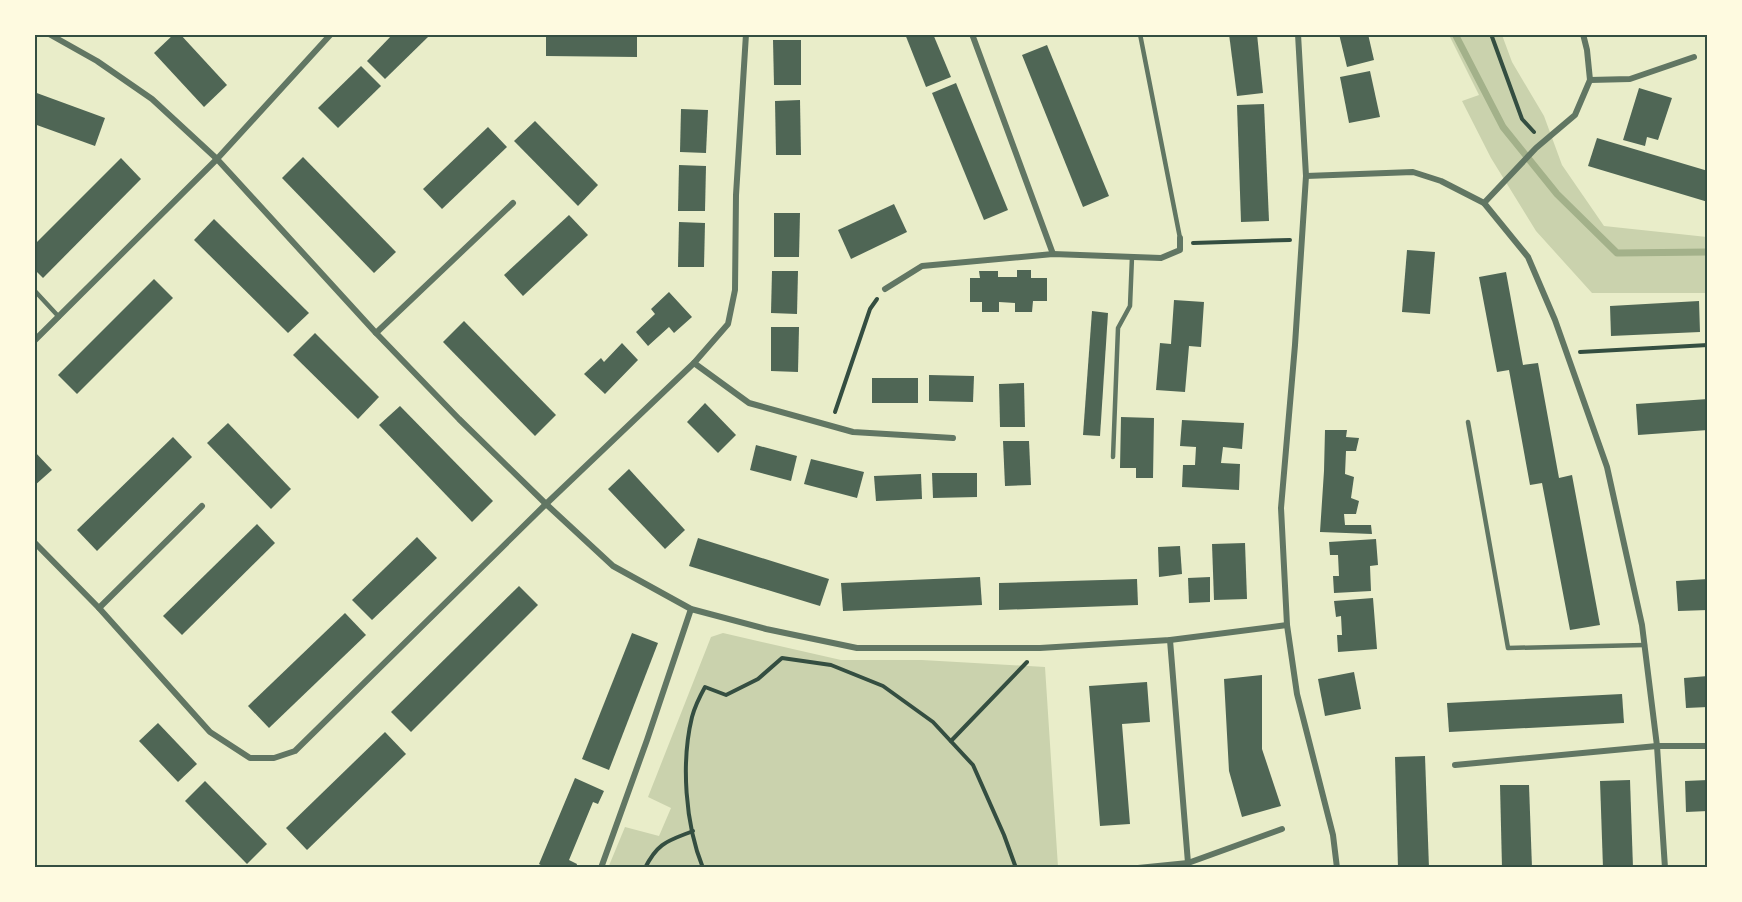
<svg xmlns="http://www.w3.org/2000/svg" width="1742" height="902" viewBox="0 0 1742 902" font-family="'Noto Sans',sans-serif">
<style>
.green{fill:#cad2ad}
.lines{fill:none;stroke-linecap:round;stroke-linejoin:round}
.stream{stroke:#a3b18a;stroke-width:7}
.building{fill:#4f6655}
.path{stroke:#344e41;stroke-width:4}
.service{stroke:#617663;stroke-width:4.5}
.minor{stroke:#617663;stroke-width:6}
.neatline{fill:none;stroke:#344e41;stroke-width:2}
</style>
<rect width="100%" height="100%" fill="#e9edc9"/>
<g class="green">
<polygon points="1449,35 1502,35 1512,62 1544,116 1562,165 1604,226 1707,237 1707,293 1592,293 1536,231 1491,158 1462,101 1479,95"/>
<polygon points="723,633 841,660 922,660 1045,667 1058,867 608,868 625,827 659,836 671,808 648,797 711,637"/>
</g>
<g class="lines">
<polyline class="stream" points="1455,34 1503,127 1557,194 1617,253 1708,252"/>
</g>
<g class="building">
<polygon points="174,34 180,34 227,85 204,107 154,53"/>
<polygon points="393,34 429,36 385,79 367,61"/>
<rect x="447" y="34" width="69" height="3"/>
<polygon points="546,34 637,34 637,57 546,56"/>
<polygon points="905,34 933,34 951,77 926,87"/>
<polygon points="1229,34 1257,34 1263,93 1237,96"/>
<polygon points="1339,34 1368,34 1374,60 1347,67"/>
<polygon points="773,40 801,40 801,85 774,85"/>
<polygon points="1047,45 1109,196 1083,207 1022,55"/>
<polygon points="361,66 381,86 338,128 318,108"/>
<polygon points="1370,71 1380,117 1349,123 1340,77"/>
<polygon points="956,83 1008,210 984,220 932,93"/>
<polygon points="1639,88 1672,98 1658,140 1647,137 1645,146 1623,140"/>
<polygon points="34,92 105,118 95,146 34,124"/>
<polygon points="800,100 801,155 776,155 775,101"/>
<polygon points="1264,104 1269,221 1241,222 1237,105"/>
<polygon points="681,109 708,110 706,153 680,152"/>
<polygon points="535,121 598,185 578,206 514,141"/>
<polygon points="488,127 507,147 442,209 423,189"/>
<polygon points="1597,138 1708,171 1708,202 1588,166"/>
<polygon points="303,157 396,252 374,273 282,178"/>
<polygon points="121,158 141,179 43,278 34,269 34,245"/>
<polygon points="679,165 706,166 705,211 678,211"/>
<polygon points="894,204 907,232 851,259 838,230"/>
<polygon points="774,213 800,213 799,257 774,257"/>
<polygon points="569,215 588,235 523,296 504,275"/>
<polygon points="214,219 309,313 288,333 194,240"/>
<polygon points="679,222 705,223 704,267 678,267"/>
<polygon points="1407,250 1435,252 1430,314 1402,312"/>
<polygon points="1017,270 1031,270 1031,278 1047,278 1047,301 1033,301 1032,312 1015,312 1015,303 999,302 999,312 982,312 982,302 970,302 970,278 980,278 979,271 998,271 998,277 1017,277"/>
<polygon points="772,271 798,271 797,314 771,313"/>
<polygon points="1506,272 1523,365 1538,363 1559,478 1572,475 1600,625 1570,630 1542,483 1530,485 1509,370 1497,372 1479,277"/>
<polygon points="154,279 173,298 77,394 58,375"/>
<polygon points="669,292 692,317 674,333 669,327 648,346 636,332 655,314 651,309"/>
<polygon points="1174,300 1204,302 1201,347 1189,346 1185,392 1156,390 1160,343 1171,344"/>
<polygon points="1699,301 1700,332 1611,336 1610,306"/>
<polygon points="1092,311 1108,313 1100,436 1083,435"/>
<polygon points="464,321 556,415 535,436 443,342"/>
<polygon points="771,327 799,327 798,372 771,371"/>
<polygon points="315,333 379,397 358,419 293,355"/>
<polygon points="622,343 638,360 605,394 584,374 601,358 604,362"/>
<polygon points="929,375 974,376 973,402 929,401"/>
<rect x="872" y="378" width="46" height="25"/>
<polygon points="1024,383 1025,427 1000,427 999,384"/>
<polygon points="1708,399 1708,430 1638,435 1636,404"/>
<polygon points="705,403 736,435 718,453 687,422"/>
<polygon points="400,406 493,501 472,522 379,425"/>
<polygon points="1121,417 1154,418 1153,478 1136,478 1136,468 1120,468"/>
<polygon points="1182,420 1244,423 1242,449 1223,447 1221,463 1240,464 1239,490 1182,487 1183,465 1195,465 1196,447 1180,446"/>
<polygon points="228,423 291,489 271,509 207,443"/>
<polygon points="1325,430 1347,430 1346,437 1359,438 1356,451 1346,451 1345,474 1354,477 1351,498 1359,501 1356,514 1344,514 1345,525 1371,525 1372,534 1320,532 1324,471"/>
<polygon points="173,437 192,457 97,551 77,530"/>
<polygon points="1003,441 1029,441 1031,485 1005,486"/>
<polygon points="756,445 797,456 791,481 750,470"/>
<polygon points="34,451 52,470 34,486"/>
<polygon points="811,459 864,472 857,498 804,484"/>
<polygon points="629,469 685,530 665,549 608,489"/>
<polygon points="932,473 977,473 977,497 933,498"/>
<polygon points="921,474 922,499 876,501 874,476"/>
<polygon points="257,524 275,543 182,635 163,616"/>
<polygon points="417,537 437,558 372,620 352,600"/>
<polygon points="698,538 829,579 820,606 689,566"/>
<polygon points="1376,539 1378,565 1370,566 1371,591 1334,593 1333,576 1339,576 1338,555 1330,555 1329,542"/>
<polygon points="1245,543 1247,599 1214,600 1212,544"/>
<polygon points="1180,546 1182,574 1159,577 1158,547"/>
<polygon points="980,577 982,605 843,611 841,583"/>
<polygon points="1210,577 1210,602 1189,603 1188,578"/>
<polygon points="1137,579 1138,605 999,610 999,583"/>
<polygon points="1708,579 1708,610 1678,611 1676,581"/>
<polygon points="519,586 538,605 411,732 391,712"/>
<polygon points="1373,598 1377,649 1338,652 1337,635 1342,635 1341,616 1336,617 1334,601"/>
<polygon points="345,613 366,635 269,728 248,706"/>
<polygon points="632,633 658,643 609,770 582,759"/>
<polygon points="1354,672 1361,709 1325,716 1318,679"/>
<polygon points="1262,675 1262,749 1281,806 1242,817 1229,771 1224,679"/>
<polygon points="1708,676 1708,707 1686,708 1684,678"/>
<polygon points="1147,682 1150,722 1122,724 1130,824 1100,826 1089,686"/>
<polygon points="1622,694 1624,723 1449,732 1447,703"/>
<polygon points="158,723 197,764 178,782 139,741"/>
<polygon points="385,732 406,754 307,850 286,828"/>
<polygon points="1425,756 1429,868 1398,868 1395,757"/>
<polygon points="575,778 604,791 598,804 593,802 569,860 577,864 576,868 546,868 539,864"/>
<polygon points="1630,780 1633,868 1603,868 1600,781"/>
<polygon points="1708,780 1708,811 1686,812 1685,781"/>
<polygon points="205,781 267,844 247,864 185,801"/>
<polygon points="1500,785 1529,785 1532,868 1502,868"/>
</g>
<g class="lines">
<g class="path">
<polyline points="1491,34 1522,119 1534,132"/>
<polyline points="1193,243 1290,240"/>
<polyline points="1580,352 1708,345"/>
<polyline points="835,412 870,309 877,299"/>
<polyline points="951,741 1027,662"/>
<path d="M645 868C658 842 668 841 693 831"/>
<path d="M703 868C685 824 681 762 692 717 695 706 700 696 705 687L726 695 758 679 782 658 831 665 883 686 933 722 973 765 1004 835 1016 868"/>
</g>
<g class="service">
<polyline points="1140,34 1180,238"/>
<polyline points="34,290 59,317"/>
<polyline points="1468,422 1508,648 1645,645"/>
<polyline points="1113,457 1118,328 1130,306 1132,257"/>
</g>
<g class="minor">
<polyline points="49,34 97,61 152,99 217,159 376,333 459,419 546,504 613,566 691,609 766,629 857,648 1040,648 1170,640 1287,625"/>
<polyline points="972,34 1053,254"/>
<polyline points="1298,34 1306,176 1295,345 1281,508 1287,625 1297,694 1333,835 1337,868"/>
<polyline points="1590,80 1630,79 1694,57"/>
<polyline points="1306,176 1413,172 1441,181 1484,203 1528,257 1555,320 1607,467 1642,625 1657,746 1665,868"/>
<polyline points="1484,203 1536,148 1575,115 1590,80 1587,50 1583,34"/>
<polyline points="885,289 922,266 1053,254 1161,258 1180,250 1180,238"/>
<polyline points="376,333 513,203"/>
<polyline points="34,341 217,159 331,34"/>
<polyline points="694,363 749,403 853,432 953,438"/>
<polyline points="34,542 99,608 210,732 250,758 274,758 295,751 546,504 694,363 728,324 735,290 736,195 746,34"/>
<polyline points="99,608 202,506"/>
<polyline points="1170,640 1188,863"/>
<polyline points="1455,765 1657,746 1708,746"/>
<polyline points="601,868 647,740 691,609"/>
<polyline points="1138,868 1188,863 1282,829"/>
</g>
</g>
<rect width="1742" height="902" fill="none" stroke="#fefae0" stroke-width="72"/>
<rect x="36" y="36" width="1670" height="830" class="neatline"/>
</svg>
